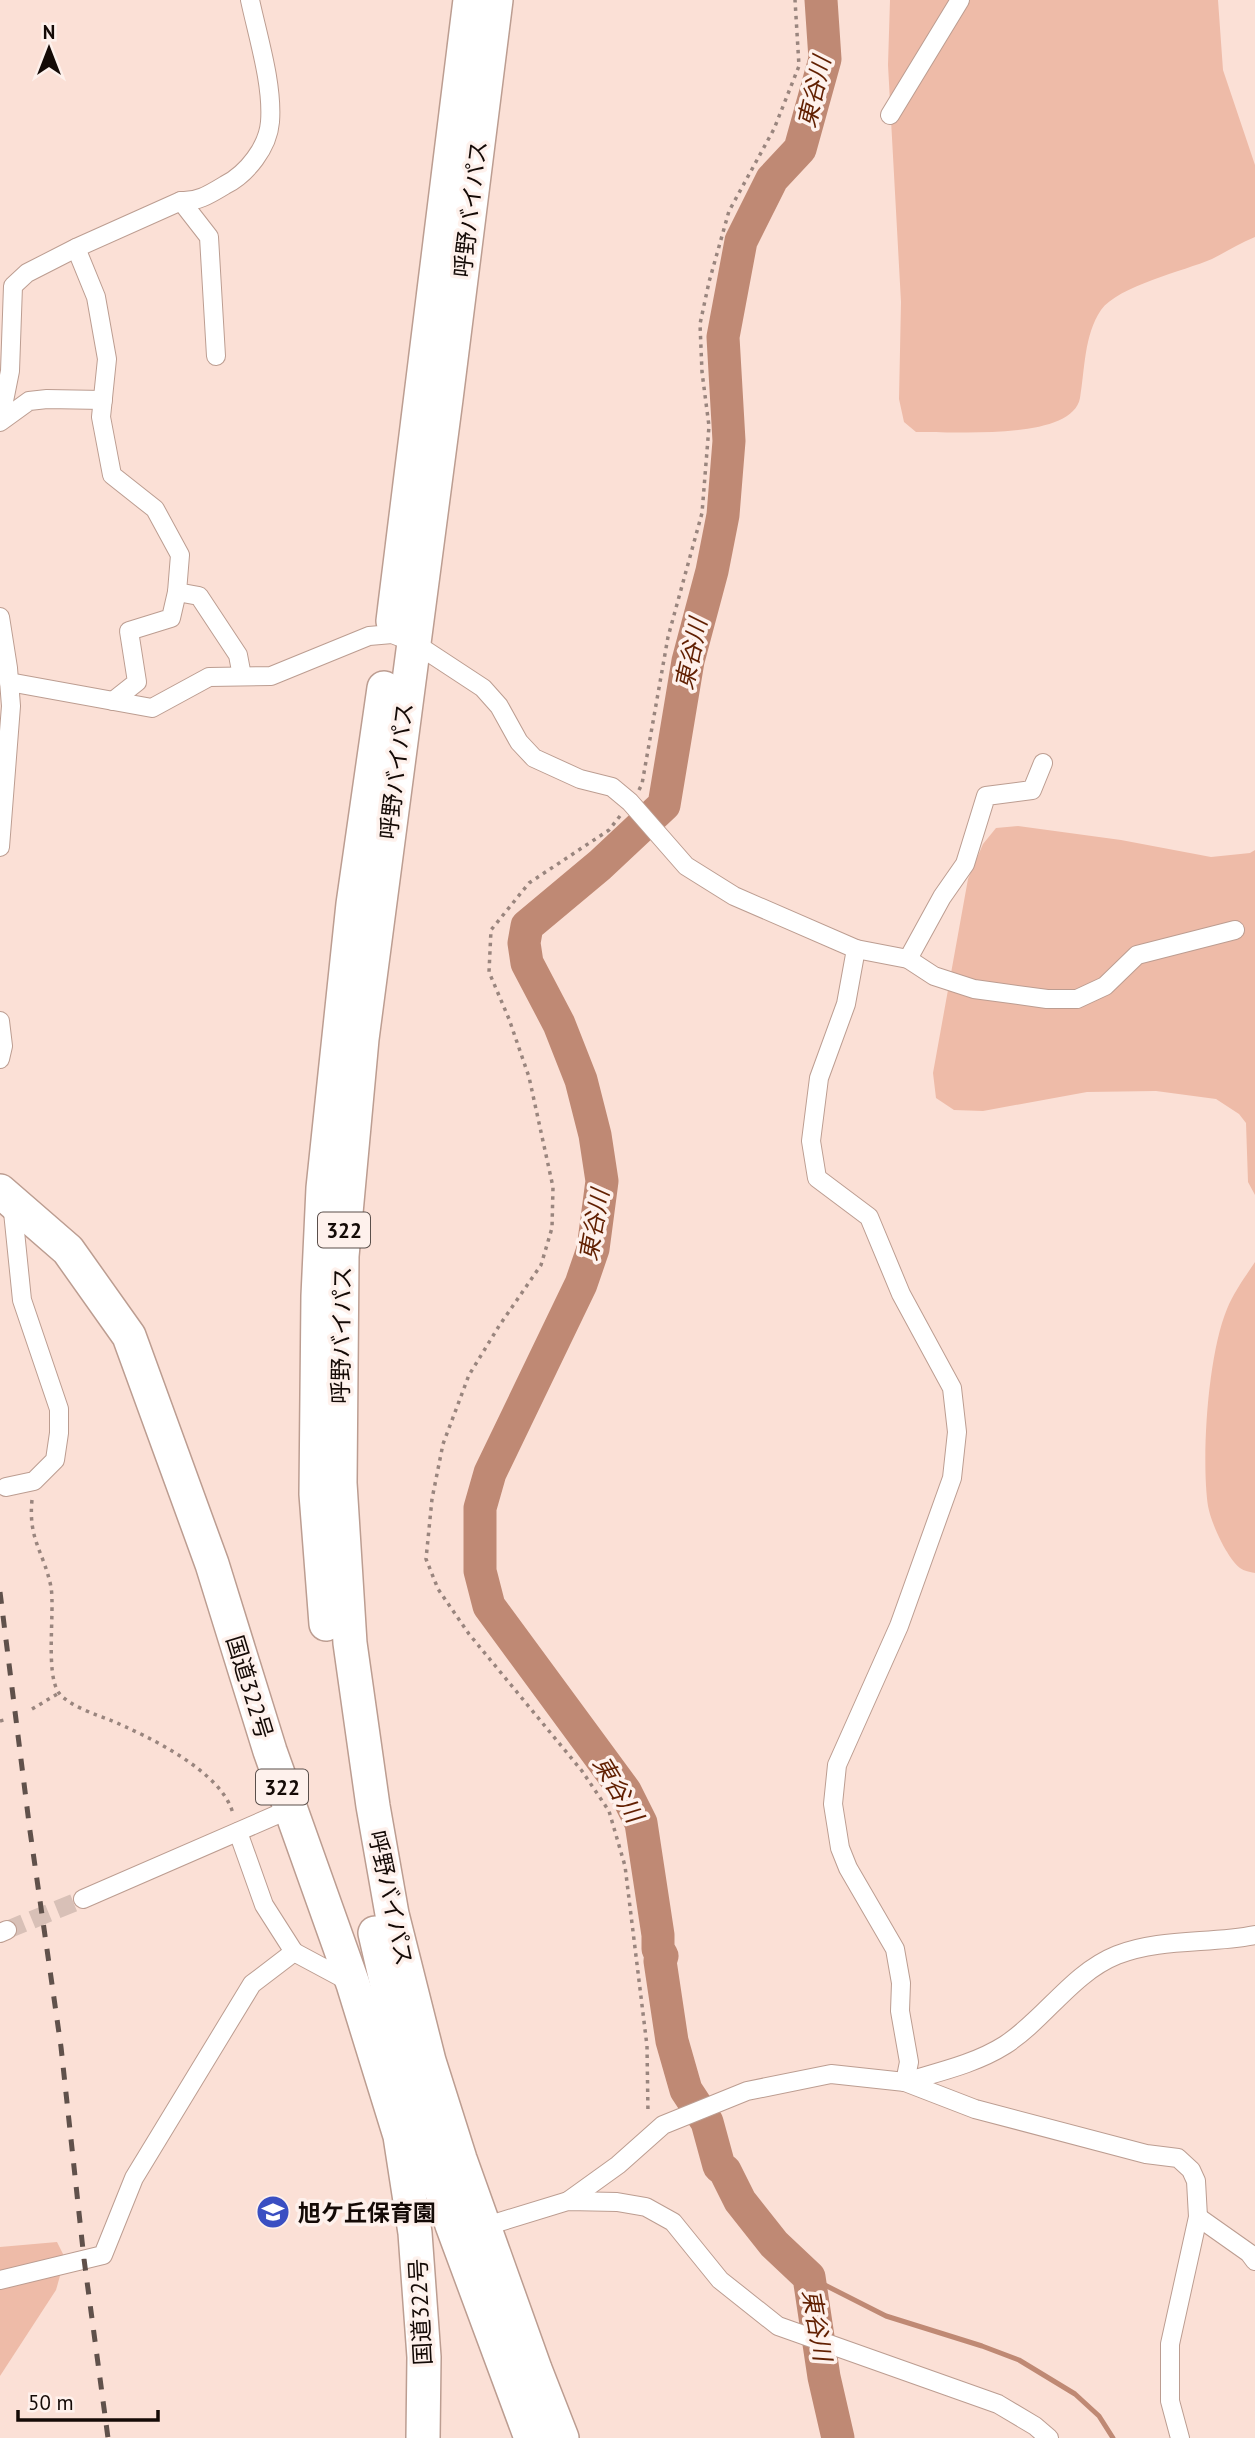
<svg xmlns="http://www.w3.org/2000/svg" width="1255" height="2438" viewBox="0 0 1255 2438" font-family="'PT Sans','Noto Sans JP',sans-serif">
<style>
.green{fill:#eebba8}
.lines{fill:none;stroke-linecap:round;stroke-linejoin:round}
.stream{stroke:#bf8974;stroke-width:5}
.river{stroke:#bf8974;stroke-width:33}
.street-tunnel{stroke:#d8c0b7;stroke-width:18;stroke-dasharray:18 9;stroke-linecap:butt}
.street-casing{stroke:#bc9d91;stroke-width:20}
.highway-casing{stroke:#bc9d91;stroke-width:36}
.path{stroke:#99857e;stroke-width:3.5;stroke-dasharray:3.5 5;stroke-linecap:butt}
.street{stroke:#fff;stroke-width:18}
.highway{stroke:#fff;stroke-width:33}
.rail{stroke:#60514b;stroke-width:5;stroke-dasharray:12 12;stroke-linecap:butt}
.labels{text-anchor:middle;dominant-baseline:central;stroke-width:7;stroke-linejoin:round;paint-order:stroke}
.shield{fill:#fef1ec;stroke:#5a4f4b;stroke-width:2}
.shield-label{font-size:21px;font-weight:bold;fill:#140a06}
.street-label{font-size:23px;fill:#140a06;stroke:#fef1ec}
.poi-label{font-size:23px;font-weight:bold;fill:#140a06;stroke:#fef1ec;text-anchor:start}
.water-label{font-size:24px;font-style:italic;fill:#611f00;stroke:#fef1ec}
</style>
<rect width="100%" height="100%" fill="#fbe0d6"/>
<g class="green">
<path d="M890 0H1218L1223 70 1255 165V237C1240 243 1226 252 1212 259 1184 271 1118 286 1101 310 1084 335 1085 369 1080 398 1072 442 949 431 916 432L904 422 899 399 901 302 888 65Z"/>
<polygon points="1018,826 1121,840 1211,857 1250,853 1255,850 1255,1195 1248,1182 1246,1123 1239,1114 1216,1099 1156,1091 1087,1092 983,1111 954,1110 936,1098 933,1073 968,879 983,844 996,828"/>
<path d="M1255 1262V1573C1250 1572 1244 1571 1240 1568 1227 1558 1211 1523 1208 1506 1201 1457 1208 1354 1227 1309 1234 1292 1245 1277 1255 1262Z"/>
<polygon points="57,2242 65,2258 56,2290 0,2376 0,2247"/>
</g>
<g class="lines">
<polyline class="stream" points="809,2277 886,2316 982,2346 1019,2360 1075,2394 1099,2416 1113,2438"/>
<polyline class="river" points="821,0 825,59 800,149 772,179 741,241 723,337 729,441 723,515 712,571 688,661 664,805 600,865 527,926 524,943 527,963 559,1024 581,1080 595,1135 602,1181 593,1249 581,1284 490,1473 480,1508 480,1571 489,1606 625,1791 641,1823 658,1935 658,1949 662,1956 660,1961 672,2041 686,2090 707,2122 719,2166 725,2171 740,2201 774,2244 809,2277 824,2377 838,2438"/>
<polyline class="street-tunnel" points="7,1930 83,1899"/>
<defs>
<g id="street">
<polyline points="890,115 960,0"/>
<polyline points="181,201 209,237 216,356"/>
<polyline points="76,248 96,297 107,359 101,417 112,475 155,509 180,555 177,592 199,596 238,655 242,676"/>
<path d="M0 421 10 371 13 286 27 273 76 248 181 201C198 202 210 194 225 185 247 174 268 147 270 122 273 85 258 37 250 0"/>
<polyline points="0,422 29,401 47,399 103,400"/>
<polyline points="0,617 8,668 11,706 0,847"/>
<polyline points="9,682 152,708 209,677 271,676 369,636 392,634 413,642 483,688 499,706 519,742 534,758 580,779 612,787 630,802 686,866 734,896 856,949 846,1004 819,1078 811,1141 817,1178 869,1217 901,1294 952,1388 957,1432 952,1478 899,1626 837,1765 833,1804 840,1848 848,1868 895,1949 901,1983 900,2011 909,2062 905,2082"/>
<polyline points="113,701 137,682 129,631 171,618 177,592"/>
<polyline points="856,949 908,959 934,976 974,989 1047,999 1077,999 1105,986 1137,955 1235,930"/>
<polyline points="908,959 942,897 965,864 986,796 1032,790 1043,763"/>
<polyline points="0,1021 3,1046 0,1059"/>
<polyline points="6,1487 34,1481 55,1460 59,1433 59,1409 22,1300 12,1202"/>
<polyline points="238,1832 264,1905 294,1952"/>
<polyline points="83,1899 290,1809"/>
<polyline points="0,1933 7,1930"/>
<path d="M905 2082C938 2072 975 2064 1005 2045 1045 2019 1072 1973 1117 1955 1160 1938 1210 1944 1255 1935"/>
<polyline points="568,2201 618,2165 663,2125 747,2091 831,2074 905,2082 975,2109 1146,2154 1178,2158 1191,2170 1196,2181 1198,2217 1170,2344 1170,2401 1180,2438"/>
<polyline points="1198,2217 1249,2253 1255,2261"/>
<polyline points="477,2227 483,2227 568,2201 617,2202 646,2207 673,2222 720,2280 778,2326 998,2404 1035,2426 1049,2438"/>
<polyline points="0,2280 103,2255 134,2178 252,1984 294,1952 350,1982"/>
</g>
<g id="highway">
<polyline points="496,0 446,399 362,1039 342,1256 340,1483 350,1643 373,1806 392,1914 429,2061 460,2159 535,2369 562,2438"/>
<polyline points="393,621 470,0"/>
<polyline points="0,1191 68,1250 129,1336 212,1564 270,1751 353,1984 400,2136 415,2233 424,2357 423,2438"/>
<polyline points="326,1624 316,1494 318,1296 323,1188 353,904 384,688"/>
<polyline points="375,1933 415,2106 452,2225 531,2438"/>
</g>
</defs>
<use href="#street" class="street-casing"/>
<use href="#highway" class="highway-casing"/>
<g class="path">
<polyline points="639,790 642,784 668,637 702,513 709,426 702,372 700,324 709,282 729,211 774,129 799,66 795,0"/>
<polyline points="620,816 609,830 529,883 491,930 489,972 509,1019 529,1077 553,1187 552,1228 541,1265 499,1326 469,1375 443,1444 432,1499 426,1559 438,1589 469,1634 582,1771 609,1811 625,1866 647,2046 648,2114"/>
<path d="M32 1500C28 1540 44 1552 51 1587 55 1612 45 1674 59 1693 68 1705 96 1715 110 1720 148 1736 223 1772 233 1814"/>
<polyline points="32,1709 59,1693"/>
<polyline points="0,1721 4,1720"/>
</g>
<use href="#street" class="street"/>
<use href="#highway" class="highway"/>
<polyline class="rail" points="0,1592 30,1831 61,2047 84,2259 108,2438"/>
</g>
<defs>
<symbol id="school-disc" viewBox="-11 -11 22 22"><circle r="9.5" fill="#3a4fc2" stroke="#fef1ec"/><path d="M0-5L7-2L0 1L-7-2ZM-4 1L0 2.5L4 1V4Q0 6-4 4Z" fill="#fff"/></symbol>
</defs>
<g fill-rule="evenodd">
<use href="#school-disc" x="254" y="2193" width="38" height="38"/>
</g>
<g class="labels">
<g class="shield">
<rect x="318" y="1212.5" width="52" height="35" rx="5"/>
<rect x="256" y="1769.5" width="52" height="35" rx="5"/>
</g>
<g class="shield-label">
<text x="344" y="1230">322</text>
<text x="282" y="1787">322</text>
</g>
<g class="street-label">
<text transform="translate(470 209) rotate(-83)">呼野バイパス</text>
<text transform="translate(396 771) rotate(-83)">呼野バイパス</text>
<text transform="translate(341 1335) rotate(-89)">呼野バイパス</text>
<text transform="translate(250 1687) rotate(73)">国道322号</text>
<text transform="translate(391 1898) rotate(78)">呼野バイパス</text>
<text transform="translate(420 2312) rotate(-93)">国道322号</text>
</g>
<g class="poi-label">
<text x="298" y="2212">旭ケ丘保育園</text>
</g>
<g class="water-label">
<text transform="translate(814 92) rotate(-77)">東谷川</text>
<text transform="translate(691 654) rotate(-78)">東谷川</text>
<text transform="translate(594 1225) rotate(-80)">東谷川</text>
<text transform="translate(618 1789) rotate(59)">東谷川</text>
<text transform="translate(817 2325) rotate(80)">東谷川</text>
</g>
</g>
<g transform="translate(49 49)" stroke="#fef1ec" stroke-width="5" paint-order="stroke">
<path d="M0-5L12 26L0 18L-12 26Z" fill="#140a06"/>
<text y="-10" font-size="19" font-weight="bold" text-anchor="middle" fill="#140a06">N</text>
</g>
<path d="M18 2410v10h140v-10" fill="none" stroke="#140a06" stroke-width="3.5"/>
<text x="28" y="2410" font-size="21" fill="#140a06" stroke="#fef1ec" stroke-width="5" paint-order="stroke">50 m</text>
</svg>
